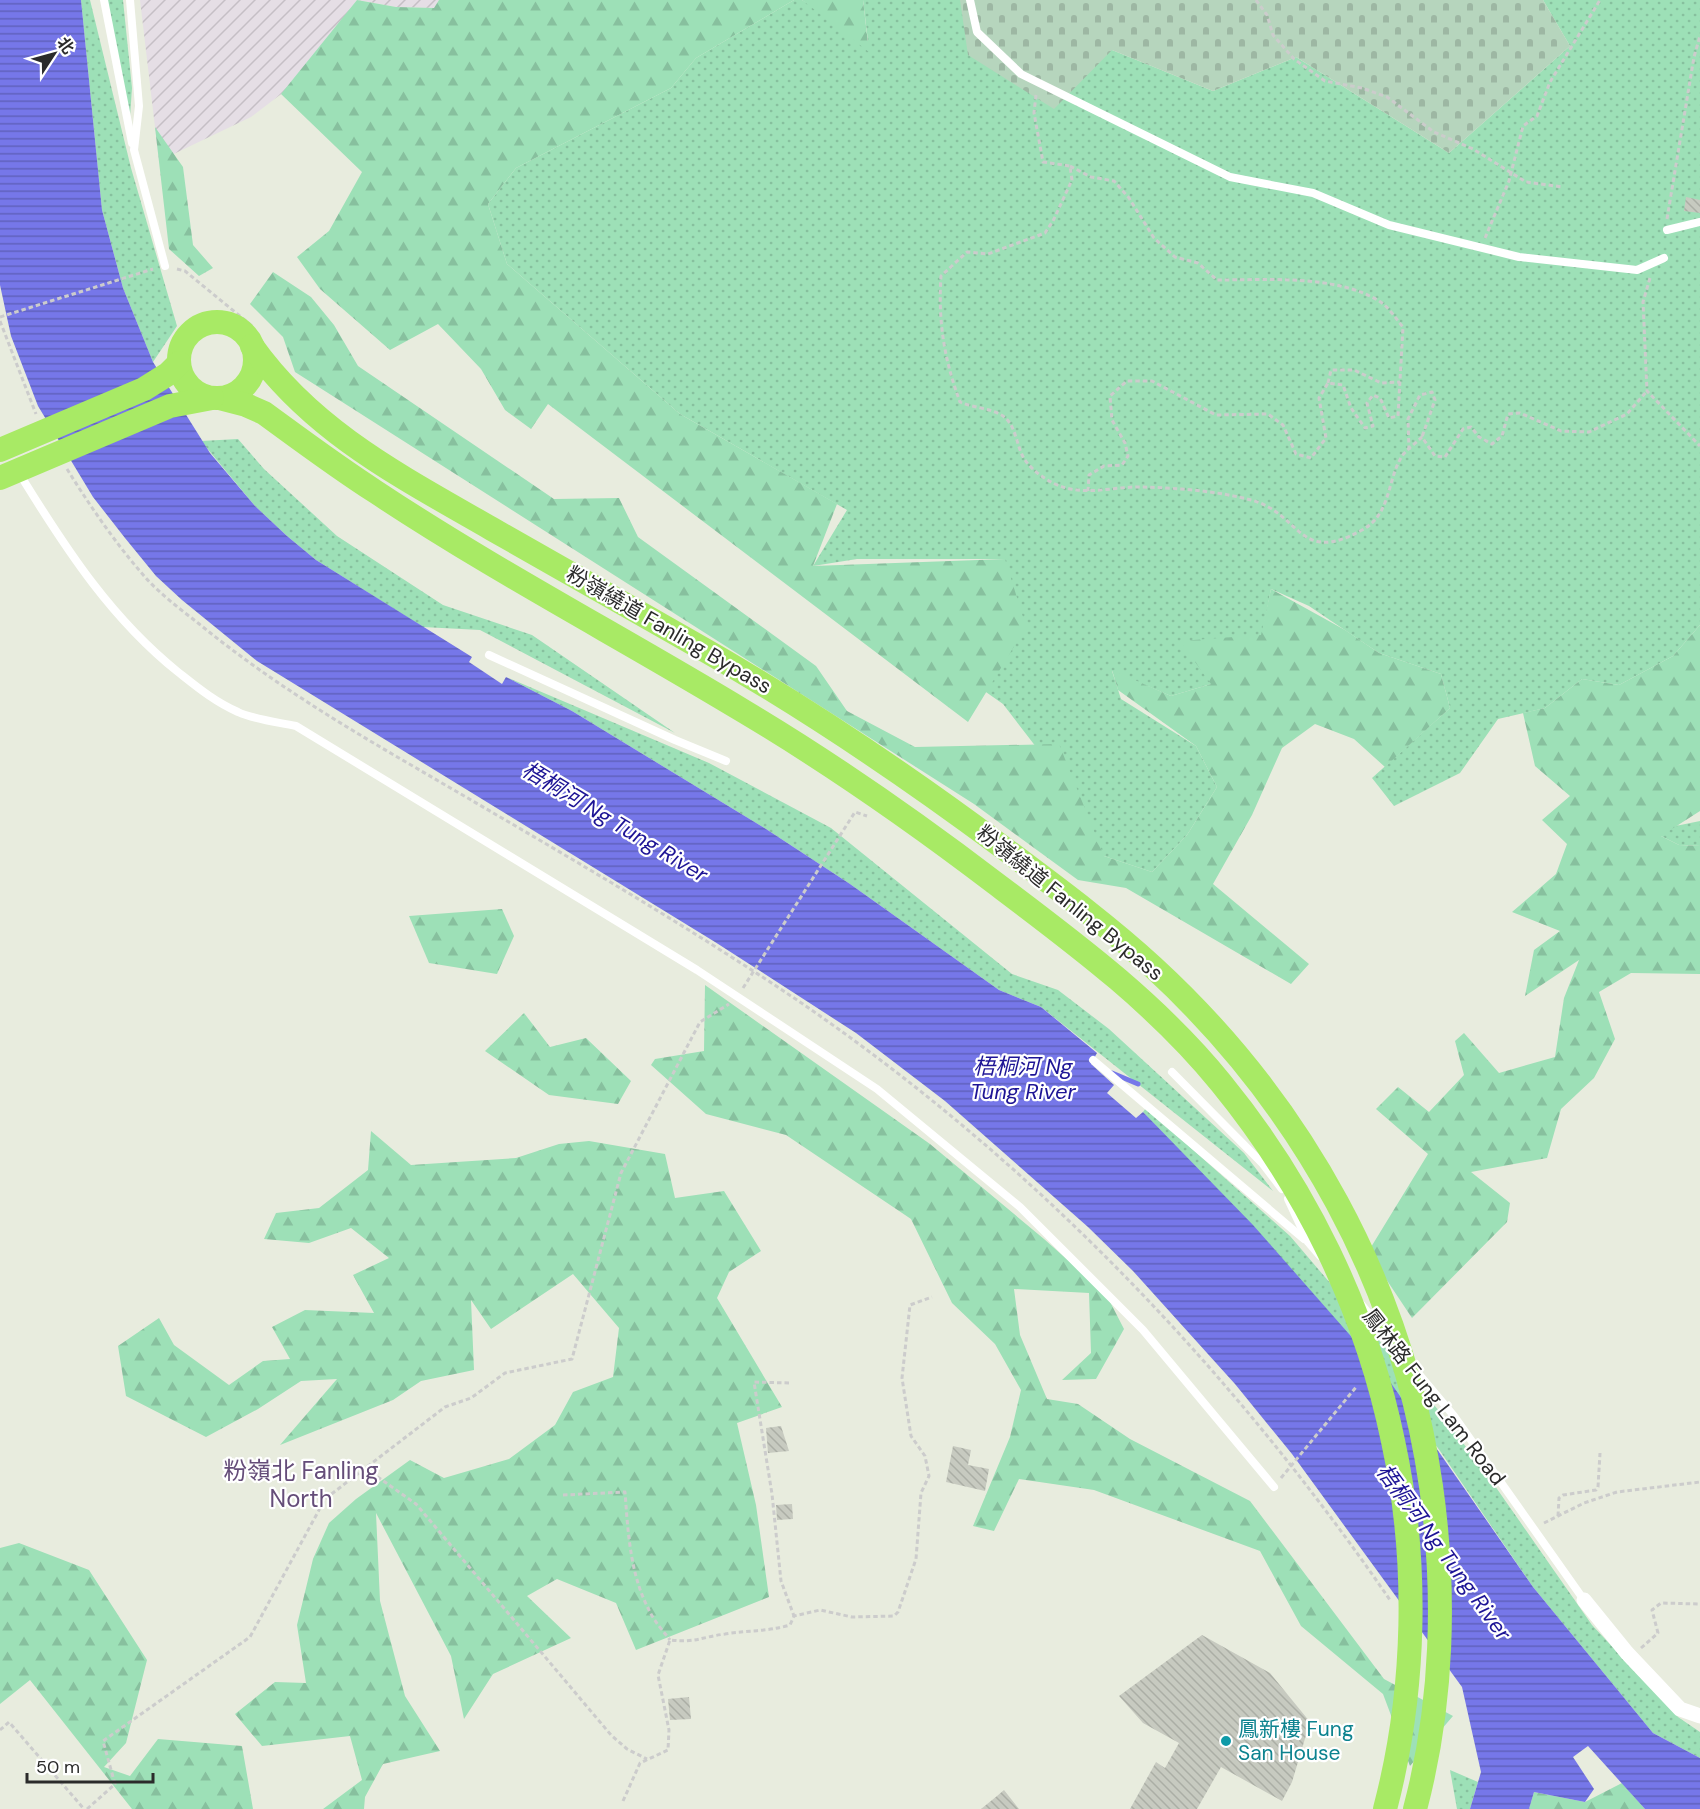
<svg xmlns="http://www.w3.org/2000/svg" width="1700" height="1809" viewBox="0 0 1700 1809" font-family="'DM Sans','Noto Sans SC',sans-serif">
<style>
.industrial{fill:url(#industrial-furrows)}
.grass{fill:url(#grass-dots)}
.forest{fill:url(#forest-firs)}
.cemetery{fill:url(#cemetery-stones)}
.water{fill:url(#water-rules)}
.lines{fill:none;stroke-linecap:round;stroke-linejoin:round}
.stream{stroke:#7677e9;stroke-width:5}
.building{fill:url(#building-back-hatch)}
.path{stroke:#ccc;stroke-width:3;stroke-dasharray:4.5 3;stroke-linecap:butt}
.service{stroke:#fff;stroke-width:8}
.minor{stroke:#fff;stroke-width:15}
.primary{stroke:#a8ea65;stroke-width:24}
.culture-dot{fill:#0f9aa8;stroke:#fff;stroke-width:2}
.labels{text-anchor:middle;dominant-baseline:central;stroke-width:4.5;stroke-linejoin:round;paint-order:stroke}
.street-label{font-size:21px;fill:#2b2b2b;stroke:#fff}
.culture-label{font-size:21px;fill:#0d838f;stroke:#fff;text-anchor:start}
.water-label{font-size:22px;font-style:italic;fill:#1d1495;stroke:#fff}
.quarter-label{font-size:24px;fill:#654d79;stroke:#fff}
</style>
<defs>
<pattern id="industrial-furrows" width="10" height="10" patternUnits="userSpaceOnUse" patternTransform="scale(1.5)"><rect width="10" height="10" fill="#e5dee5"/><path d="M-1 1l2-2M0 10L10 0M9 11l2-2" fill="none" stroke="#c5bfc5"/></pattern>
<pattern id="grass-dots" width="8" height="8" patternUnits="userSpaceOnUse" patternTransform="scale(1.5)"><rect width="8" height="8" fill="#9de0b7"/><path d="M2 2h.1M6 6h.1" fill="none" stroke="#87c09e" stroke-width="1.8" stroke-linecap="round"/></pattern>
<pattern id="forest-firs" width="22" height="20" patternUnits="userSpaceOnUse" patternTransform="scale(1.5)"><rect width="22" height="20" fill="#9de0b7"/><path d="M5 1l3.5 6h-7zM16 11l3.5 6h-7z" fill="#87c09e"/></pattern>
<pattern id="cemetery-stones" width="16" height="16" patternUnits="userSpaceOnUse" patternTransform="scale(1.5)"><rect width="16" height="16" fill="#b6d5bd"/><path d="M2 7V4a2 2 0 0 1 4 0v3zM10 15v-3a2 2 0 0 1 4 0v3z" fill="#9db7a3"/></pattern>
<pattern id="water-rules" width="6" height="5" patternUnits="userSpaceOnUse" patternTransform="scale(1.5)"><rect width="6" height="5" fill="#7677e9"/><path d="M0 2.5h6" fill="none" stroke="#6162bd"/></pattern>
<pattern id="building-back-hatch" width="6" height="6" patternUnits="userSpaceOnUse" patternTransform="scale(1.5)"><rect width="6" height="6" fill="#c7cac0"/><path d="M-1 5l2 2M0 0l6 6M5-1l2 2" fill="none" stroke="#abaea5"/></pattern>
</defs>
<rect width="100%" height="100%" fill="#e8ecde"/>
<g class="industrial">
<polygon points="140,0 357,0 293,85 251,117 159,161"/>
<polygon points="358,0 439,0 434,8 396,7"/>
</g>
<g class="grass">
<polygon points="81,0 90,0 131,168 177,326 153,362 123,288 102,210"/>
<polygon points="102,0 123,0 132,88 130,117"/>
<polygon points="794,0 802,0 868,41 863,0 962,0 1112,50 1213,91 1296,57 1449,153 1570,46 1543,0 1700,0 1700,625 1673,656 1619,685 1582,679 1545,708 1498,719 1460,773 1394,806 1372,778 1450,708 1441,674 1379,653 1309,606 1271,589 1262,635 1211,684 1171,696 1112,671 1121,699 1196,746 1217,787 1187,835 1152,872 1095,853 1060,778 1003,704 956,671 1005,559 857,559 813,566 847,510 680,414 507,264 488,204 516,168 671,88 696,58"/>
<polygon points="238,439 264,469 337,536 443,605 532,635 675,733 480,630 423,627 316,560 287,536 255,506 201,441"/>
<polygon points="506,677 709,763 831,828 1012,974 1058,990 1109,1029 1244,1153 1273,1191 1041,1007 999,990 850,884 766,829 572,711"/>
<polygon points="1700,821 1700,846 1679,845 1651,831"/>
<polygon points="1146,1108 1290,1236 1440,1412 1495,1486 1592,1625 1678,1717 1700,1732 1700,1758 1653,1733 1533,1587 1438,1448 1143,1112"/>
<polygon points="1450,1770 1478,1782 1470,1809 1457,1809"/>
</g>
<g class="forest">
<polygon points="357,0 396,7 434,8 439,0 794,0 696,58 671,88 516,168 488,204 507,264 680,414 837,504 813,566 1005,559 1026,627 968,722 548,404 531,429 505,410 481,369 438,324 390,350 320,289 297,257 329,231 362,172 281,94"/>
<polygon points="802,0 863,0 869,52"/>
<polygon points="155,127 183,167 193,245 213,268 199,276 169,249"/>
<polygon points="273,272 311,297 334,325 358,366 554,499 619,498 638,537 816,666 847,711 915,747 1059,744 1104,856 1152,872 1187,835 1217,787 1196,746 1118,690 1112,670 1171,696 1211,684 1180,641 1261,635 1271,589 1345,630 1379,653 1441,674 1450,708 1385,767 1354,739 1315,724 1282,748 1252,815 1213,884 1309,964 1291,984 1126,888 1078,880 974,804 295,372 283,337 250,304"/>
<polygon points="1700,625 1700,811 1661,836 1679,845 1700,846 1700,974 1631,973 1599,992 1615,1039 1594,1078 1561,1109 1547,1158 1471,1172 1510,1203 1507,1222 1412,1318 1368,1252 1428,1154 1376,1109 1398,1087 1429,1112 1464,1075 1455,1041 1464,1033 1499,1073 1555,1057 1564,998 1579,960 1525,996 1534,950 1560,931 1512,912 1556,874 1567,844 1542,820 1570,796 1535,766 1523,713 1545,708 1582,679 1619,685 1673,656"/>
<polygon points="502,909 514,936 497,974 429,963 409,916"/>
<polygon points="705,985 930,1144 1044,1239 1106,1294 1124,1329 1096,1379 1062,1380 1091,1353 1089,1293 1014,1289 1020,1335 1047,1399 1078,1404 1130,1439 1250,1501 1384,1679 1453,1716 1410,1766 1383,1694 1301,1626 1260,1551 1094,1490 1019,1479 994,1531 973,1526 1010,1437 1021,1390 995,1344 952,1303 911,1219 786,1135 706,1114 651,1065 655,1059 704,1051"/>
<polygon points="524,1013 550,1047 586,1038 631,1081 618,1104 549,1095 485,1051"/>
<polygon points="371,1131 411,1165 516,1158 559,1144 589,1141 665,1154 675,1198 724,1191 761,1251 729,1272 717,1298 782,1407 737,1423 756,1505 769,1597 636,1650 616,1603 557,1579 527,1596 571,1638 493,1674 464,1719 451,1656 376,1513 380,1601 405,1696 440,1751 383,1764 365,1797 364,1809 323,1809 362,1780 350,1736 262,1746 235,1714 275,1682 306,1683 297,1625 313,1559 329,1523 356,1499 410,1460 444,1478 509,1459 555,1425 573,1392 613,1377 619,1328 573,1274 491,1329 471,1300 474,1370 421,1381 393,1400 280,1445 337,1379 301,1381 258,1409 206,1437 126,1396 118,1346 159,1318 174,1345 229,1385 263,1361 290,1359 272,1327 305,1310 374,1313 353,1275 389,1258 351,1228 309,1243 264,1239 276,1213 319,1208 368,1170"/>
<polygon points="19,1543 89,1570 147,1660 126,1743 104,1767 130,1776 158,1739 242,1746 253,1809 132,1809 30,1680 0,1704 0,1548"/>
<polygon points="1622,1783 1645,1809 1529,1809 1534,1792 1585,1802"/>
</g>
<polygon class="cemetery" points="960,0 1543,0 1570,46 1449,153 1296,57 1213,91 1112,50 1054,109 968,55"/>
<polygon class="water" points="0,0 81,0 102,210 123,288 153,362 210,453 255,506 287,536 316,560 472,657 469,662 502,684 506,677 572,711 766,829 850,884 999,990 1041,1007 1097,1053 1091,1064 1114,1085 1107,1093 1136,1118 1143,1112 1253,1225 1386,1376 1533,1587 1653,1733 1700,1758 1700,1809 1645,1809 1588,1746 1573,1757 1594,1789 1585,1802 1534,1792 1529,1809 1470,1809 1481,1772 1462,1687 1292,1454 1235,1384 1133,1271 1088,1227 945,1101 856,1033 715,942 257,661 182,600 156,576 125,538 93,497 38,406 11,336 0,285"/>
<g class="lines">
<polyline class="stream" points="1112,1073 1138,1084"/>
</g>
<g class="building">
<polygon points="1686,197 1700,200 1700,213 1684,211"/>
<polygon points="781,1426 789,1451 768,1453 766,1428"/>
<polygon points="953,1446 971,1450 968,1465 989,1469 985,1491 946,1482"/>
<polygon points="792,1504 793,1519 777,1520 776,1505"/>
<polygon points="1202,1635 1270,1673 1310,1722 1292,1782 1282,1801 1221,1767 1197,1809 1130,1809 1156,1762 1165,1768 1179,1743 1143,1723 1119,1696"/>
<polygon points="689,1697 691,1719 670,1720 668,1699"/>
<polygon points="1004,1790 1019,1809 981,1809 997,1796"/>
</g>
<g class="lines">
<g class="path">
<polyline points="1256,0 1267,15 1273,35 1294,59 1325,81 1362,88 1387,97 1434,132 1473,149 1526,182 1563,187"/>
<path d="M1036 95 1034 113 1043 162 1070 166 1072 180 1053 221 1045 233 988 254 967 252 941 276C938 321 944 359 960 402 973 408 991 408 1003 416 1017 426 1016 447 1025 460 1031 469 1043 478 1053 483 1083 498 1112 486 1143 487 1178 488 1217 491 1251 500 1301 513 1298 566 1362 530 1391 515 1387 480 1402 456 1407 449 1416 443 1422 437L1435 456 1445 457 1463 429 1471 427 1479 437 1492 444 1502 436 1508 414 1520 413 1561 431 1589 432 1627 414 1647 391"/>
<path d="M1070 166 1091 177 1114 181 1129 198 1154 238 1175 257 1198 263 1217 280C1266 280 1340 274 1382 303 1390 309 1397 320 1403 327L1398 416 1389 418 1380 398 1373 395 1367 403 1373 426 1365 428 1351 408 1343 385 1328 383 1319 398 1326 438 1311 458 1296 454 1283 425 1268 414 1216 415 1152 381H1127L1110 396 1112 420 1125 443 1128 456 1122 465 1104 466 1089 475 1088 491"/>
<polyline points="1667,219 1694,57 1700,36"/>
<polyline points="1485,238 1509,181 1523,126 1537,116 1550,82 1600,0"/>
<polyline points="177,269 185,271 252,326"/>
<polyline points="1650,278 1643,302 1647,391 1700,446"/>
<polyline points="0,317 153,269"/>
<polyline points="0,321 36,414"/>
<polyline points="1328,383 1331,370 1354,370 1381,383 1400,382"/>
<polyline points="1409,450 1408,419 1420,395 1432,392 1435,400 1422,437"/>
<path d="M67 469C90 506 116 544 145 577 160 594 180 609 198 623 265 678 337 722 411 765 531 835 651 904 767 980 1014 1142 1223 1357 1390 1600"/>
<polyline points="743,988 855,812 867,816"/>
<polyline points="789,1383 754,1382 772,1494 781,1581 794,1616"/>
<polyline points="365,1468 416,1504 611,1735 627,1749 647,1759"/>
<polyline points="1281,1478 1357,1386"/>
<path d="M563 1495 625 1492C628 1532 630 1574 649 1610 654 1621 663 1631 670 1640"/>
<polyline points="1558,1516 1559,1498 1563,1495 1596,1490 1598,1487 1600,1453"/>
<polyline points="1544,1523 1584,1503 1617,1492 1700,1482"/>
<polyline points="1641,1648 1658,1633 1652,1610 1661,1603 1700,1604"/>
<polyline points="0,1730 9,1722 84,1809"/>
<path d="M623 1801 640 1763 668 1750 669 1730 658 1675 670 1640C695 1643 702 1637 725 1634 749 1630 766 1632 790 1625L794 1616 820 1610 852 1617 894 1616 898 1612 916 1559 921 1493 929 1476 925 1456 911 1436 902 1378 910 1305 932 1297"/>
<polyline points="87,1809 115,1784 103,1741 250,1637 325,1499 445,1407 471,1398 505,1373 572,1359 621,1173 700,1022 729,1004"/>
</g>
<g class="service">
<polyline points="104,0 132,143"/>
<polyline points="130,0 139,106 134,150 165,266"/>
<polyline points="970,0 977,32 1021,74 1230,177 1313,193 1389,225 1519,257 1637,270 1664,258"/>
<polyline points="1667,230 1700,222"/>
<path d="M24 481C68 552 112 619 178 672 197 687 215 702 238 712 255 720 278 722 296 726L697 970 877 1089 1020 1207 1143 1330 1274 1487"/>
<polyline points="489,655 675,740 726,761"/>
<polyline points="1093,1060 1304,1239"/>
<polyline points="1172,1072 1263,1164 1282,1189"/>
<polyline points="1288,1199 1308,1242 1320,1256"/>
<polyline points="1361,1304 1384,1332"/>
<polyline points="1413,1367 1454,1416 1584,1600"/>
</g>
<polyline class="minor" points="1584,1600 1627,1653 1680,1709 1700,1716"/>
<g class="primary">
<circle cx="217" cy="360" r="38"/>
<path d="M252 346C313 432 402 477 492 529 560 567 628 606 696 645 802 705 903 773 1001 846 1053 885 1105 923 1153 967 1302 1104 1402 1285 1431 1486 1446 1592 1443 1704 1415 1809"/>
<path d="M219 398 246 405 264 413C301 440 337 467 376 492 495 571 623 638 745 712 832 764 915 822 995 883 1076 944 1157 1004 1221 1083 1306 1187 1366 1310 1393 1441 1419 1561 1416 1691 1385 1809"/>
<polyline points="0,450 144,389 168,374 179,363"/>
<polyline points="0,478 170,406 212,398"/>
</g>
</g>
<circle class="culture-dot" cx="1226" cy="1741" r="6"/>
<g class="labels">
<g class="street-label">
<text transform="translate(669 630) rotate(30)">粉嶺繞道 Fanling Bypass</text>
<text transform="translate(1070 903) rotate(39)">粉嶺繞道 Fanling Bypass</text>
<text transform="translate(1434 1397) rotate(52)">鳳林路 Fung Lam Road</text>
</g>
<g class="culture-label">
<text x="1238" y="1729">鳳新樓 Fung<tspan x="1238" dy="24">San House</tspan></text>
</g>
<g class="water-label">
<text transform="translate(615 822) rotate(31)">梧桐河 Ng Tung River</text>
<text x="1023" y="1066">梧桐河 Ng<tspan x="1023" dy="25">Tung River</tspan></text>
<text transform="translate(1444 1552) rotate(54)">梧桐河 Ng Tung River</text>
</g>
<g class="quarter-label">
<text x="301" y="1470">粉嶺北 Fanling<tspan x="301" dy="28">North</tspan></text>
</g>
</g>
<g transform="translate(54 54) rotate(54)" stroke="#ffffff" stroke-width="4.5" paint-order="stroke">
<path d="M0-4.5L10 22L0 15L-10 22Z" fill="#2b2b2b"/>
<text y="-9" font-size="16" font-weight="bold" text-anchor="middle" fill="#2b2b2b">北</text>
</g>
<path d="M27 1773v9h126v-9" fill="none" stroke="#2b2b2b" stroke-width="3"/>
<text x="36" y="1773" font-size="18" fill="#2b2b2b" stroke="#ffffff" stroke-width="4.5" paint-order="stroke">50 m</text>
</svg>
